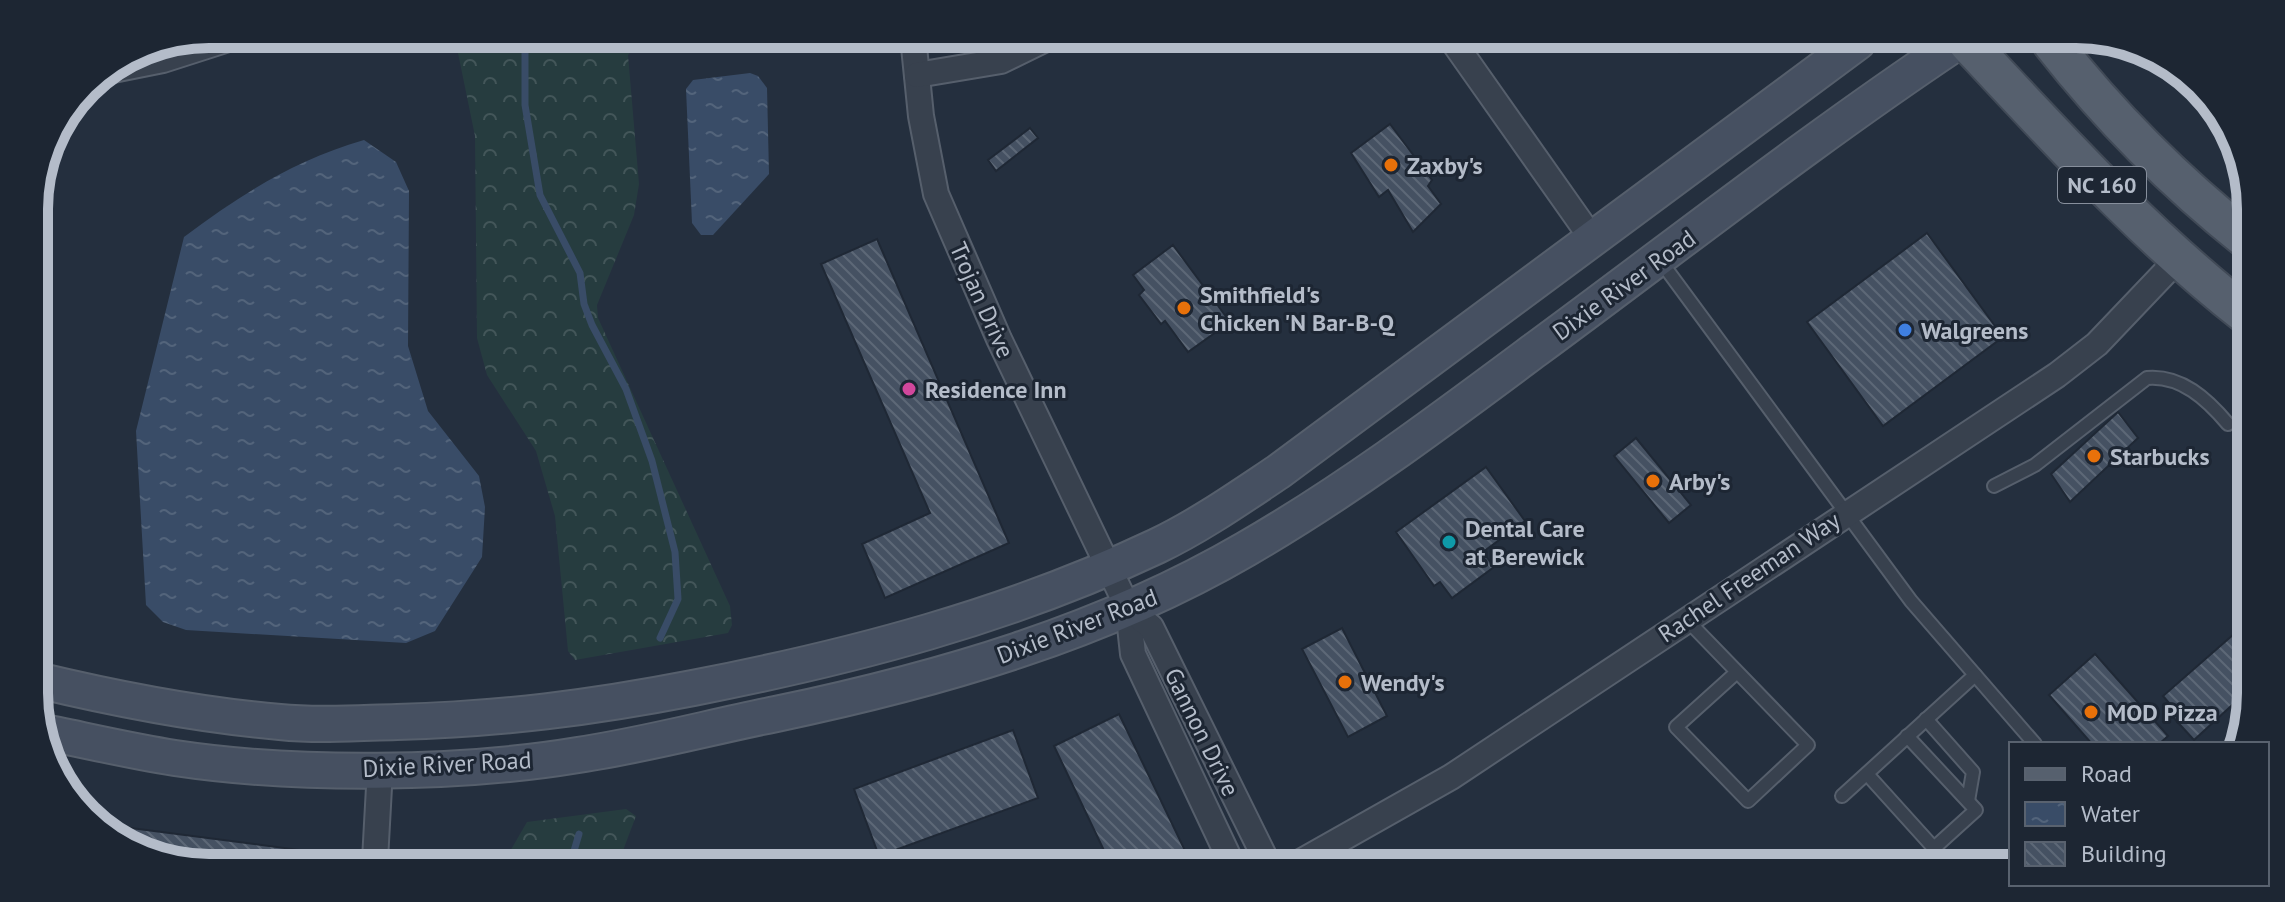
<svg xmlns="http://www.w3.org/2000/svg" width="2285" height="902" viewBox="0 0 2285 902" font-family="'PT Sans',sans-serif">
<style>
.forest{fill:url(#forest-crowns)}
.water{fill:url(#water-ripples)}
.lines{fill:none;stroke-linecap:round;stroke-linejoin:round}
.stream{stroke:#394c67;stroke-width:7}
.building{fill:url(#building-back-hatch);stroke:#1f2835;stroke-width:2}
.lane-casing{stroke:#565f6c;stroke-width:16}
.street-casing{stroke:#565f6c;stroke-width:28}
.secondary-casing{stroke:#565f6c;stroke-width:38}
.primary-casing{stroke:#414a57;stroke-width:42}
.lane{stroke:#38414e;stroke-width:12}
.street{stroke:#38414e;stroke-width:24}
.secondary{stroke:#465061;stroke-width:34}
.primary{stroke:#56606e;stroke-width:38}
.food-dot{fill:#e8710a;stroke:#1d2633;stroke-width:3}
.shop-dot{fill:#3f7fe0;stroke:#1d2633;stroke-width:3}
.hotel-dot{fill:#d1479c;stroke:#1d2633;stroke-width:3}
.culture-dot{fill:#0f9aa8;stroke:#1d2633;stroke-width:3}
.labels{text-anchor:middle;dominant-baseline:central;stroke-width:6;stroke-linejoin:round;paint-order:stroke}
.shield{fill:#1d2633;stroke:#878f9c;stroke-width:2}
.shield-label{font-size:22px;font-weight:bold;fill:#b4bcc9}
.poi-label{font-size:24px;font-weight:bold;fill:#b4bcc9;stroke:#1d2633;text-anchor:start}
.street-label{font-size:24px;fill:#b4bcc9;stroke:#1d2633}
.rim{fill:none;stroke:#b4bcc9;stroke-width:10}
</style>
<defs>
<pattern id="forest-crowns" width="20" height="18" patternUnits="userSpaceOnUse" patternTransform="scale(2)"><rect width="20" height="18" fill="#263c3f"/><path d="M2 6a3 3 0 1 1 6 0M12 15a3 3 0 1 1 6 0" fill="none" stroke="#435659"/></pattern>
<pattern id="water-ripples" width="26" height="14" patternUnits="userSpaceOnUse" patternTransform="scale(2)"><rect width="26" height="14" fill="#394c67"/><path d="M2 4q2-2 4 0t4 0M15 11q2-2 4 0t4 0" fill="none" stroke="#53647b"/></pattern>
<pattern id="building-back-hatch" width="6" height="6" patternUnits="userSpaceOnUse" patternTransform="scale(2)"><rect width="6" height="6" fill="#455162"/><path d="M-1 5l2 2M0 0l6 6M5-1l2 2" fill="none" stroke="#5d6877"/></pattern>
</defs>
<rect width="100%" height="100%" fill="#242f3e"/>
<g class="forest">
<polygon points="464,35 653,36 639,42 628,55 639,184 634,215 597,305 598,318 730,606 732,625 728,633 575,660 568,651 555,516 536,451 487,375 477,338 475,136 458,53"/>
<polygon points="626,809 636,816 619,861 505,860 527,822"/>
</g>
<g class="water">
<polygon points="750,73 758,76 767,88 769,174 713,235 701,235 692,223 686,89 693,80"/>
<path d="M364 140 396 162 409 191 408 346 428 411 479 476 485 507 482 557 435 631 406 643 186 630 163 622 146 605 136 431 184 237C243 193 293 161 364 140Z"/>
</g>
<g class="lines">
<g class="stream">
<polyline points="525,36 525,105 540,195 580,273 584,304 592,325 626,389 652,461 675,552 678,599 660,638"/>
<polyline points="571,861 579,834"/>
</g>
</g>
<g class="building">
<polygon points="1671,41 1694,41 1679,52"/>
<polygon points="1390,124 1432,180 1428,186 1441,204 1413,232 1388,190 1379,197 1351,153"/>
<polygon points="1030,128 1038,138 996,171 988,160"/>
<polygon points="1927,233 2003,337 1883,426 1807,322"/>
<polygon points="877,239 1009,543 885,598 862,544 930,513 821,264"/>
<polygon points="1173,245 1230,322 1188,352 1165,321 1161,324 1139,295 1144,290 1133,275"/>
<polygon points="2118,412 2138,438 2070,502 2051,474"/>
<polygon points="1636,438 1691,505 1669,523 1614,456"/>
<polygon points="1486,467 1525,521 1483,552 1494,567 1452,598 1440,582 1434,586 1396,532"/>
<polygon points="1342,628 1387,716 1348,737 1302,649"/>
<polygon points="2234,634 2243,644 2242,696 2194,740 2172,716 2177,712 2163,696"/>
<polygon points="2095,654 2168,736 2159,744 2092,744 2049,695"/>
<polygon points="1119,714 1191,863 1110,863 1054,746"/>
<polygon points="1013,730 1038,798 879,856 854,789"/>
<polygon points="100,824 307,851 306,859 152,859"/>
</g>
<g class="lines">
<defs>
<g id="lane">
<polyline points="1659,259 1911,601 2035,744"/>
<path d="M1994 486 2035 465 2147 378C2181 375 2207 399 2228 424"/>
<polyline points="1686,619 1808,745 1748,801 1676,727 1737,672"/>
<polyline points="1926,719 1973,772 1968,801"/>
<polyline points="1907,736 1976,810 1934,848"/>
<polyline points="1867,774 1951,867"/>
<polyline points="1842,796 1975,675"/>
</g>
<g id="street">
<polyline points="913,37 921,116 936,194 999,339 1128,608 1133,654 1232,864"/>
<polyline points="1452,40 1593,240"/>
<polyline points="103,72 163,60 244,34"/>
<polyline points="917,75 1001,61 1048,38"/>
<polyline points="1128,608 1151,627 1268,864"/>
<polyline points="375,860 380,769"/>
<polyline points="1297,864 1451,777 2057,375 2097,344 2177,260"/>
</g>
<g id="secondary">
<path d="M37 680C116 699 198 715 280 722 318 726 358 723 397 722 502 719 590 708 693 688 852 657 1009 616 1157 546 1199 526 1239 498 1278 472L1858 42"/>
<path d="M39 731C84 740 130 751 175 758 295 776 458 775 578 755 645 745 711 727 776 714 938 680 1102 633 1246 549 1348 490 1441 420 1535 350 1675 247 1812 139 1956 43"/>
</g>
<g id="primary">
<path d="M1968 43C2058 139 2144 235 2248 316"/>
<path d="M2052 43C2109 116 2176 183 2249 241"/>
</g>
</defs>
<use href="#lane" class="lane-casing"/>
<use href="#street" class="street-casing"/>
<use href="#secondary" class="secondary-casing"/>
<use href="#primary" class="primary-casing"/>
<use href="#lane" class="lane"/>
<use href="#street" class="street"/>
<use href="#secondary" class="secondary"/>
<use href="#primary" class="primary"/>
</g>
<g class="food-dot">
<circle cx="1391" cy="165" r="8"/>
<circle cx="1184" cy="308" r="8"/>
<circle cx="2094" cy="456" r="8"/>
<circle cx="1653" cy="481" r="8"/>
<circle cx="1345" cy="682" r="8"/>
<circle cx="2091" cy="712" r="8"/>
</g>
<circle class="shop-dot" cx="1905" cy="330" r="8"/>
<circle class="hotel-dot" cx="909" cy="389" r="8"/>
<circle class="culture-dot" cx="1449" cy="542" r="8"/>
<g class="labels">
<rect class="shield" x="2058" y="167" width="88" height="36" rx="6"/>
<g class="shield-label">
<text x="2102" y="185">NC 160</text>
</g>
<g class="poi-label">
<text x="1407" y="165">Zaxby's</text>
<text x="1200" y="294">Smithfield's<tspan x="1200" dy="28">Chicken 'N Bar-B-Q</tspan></text>
<text x="1921" y="330">Walgreens</text>
<text x="925" y="389">Residence Inn</text>
<text x="2110" y="456">Starbucks</text>
<text x="1669" y="481">Arby's</text>
<text x="1465" y="528">Dental Care<tspan x="1465" dy="28">at Berewick</tspan></text>
<text x="1361" y="682">Wendy's</text>
<text x="2107" y="712">MOD Pizza</text>
</g>
<g class="street-label">
<text transform="translate(1624 285) rotate(-36)">Dixie River Road</text>
<text transform="translate(982 300) rotate(66)">Trojan Drive</text>
<text transform="translate(1749 577) rotate(-34)">Rachel Freeman Way</text>
<text transform="translate(1077 626) rotate(-21)">Dixie River Road</text>
<text transform="translate(1202 732) rotate(64)">Gannon Drive</text>
<text transform="translate(447 764) rotate(-3)">Dixie River Road</text>
</g>
</g>
<path d="M0 0H2285V902H0ZM209 48H2076A161 161 0 0 1 2237 209V693A161 161 0 0 1 2076 854H209A161 161 0 0 1 48 693V209A161 161 0 0 1 209 48Z" fill="#1d2633" fill-rule="evenodd"/>
<path class="rim" d="M209 48H2076A161 161 0 0 1 2237 209V693A161 161 0 0 1 2076 854H209A161 161 0 0 1 48 693V209A161 161 0 0 1 209 48Z"/>
<rect x="2009" y="742" width="260" height="144" fill="#1d2633" stroke="#59626f" stroke-width="2"/>
<rect x="2025" y="768" width="40" height="12" fill="#56606e" stroke="#59626f" stroke-width="2"/>
<text x="2081" y="782" font-size="24" fill="#b4bcc9">Road</text>
<rect x="2025" y="802" width="40" height="24" fill="url(#water-ripples)" stroke="#59626f" stroke-width="2"/>
<text x="2081" y="822" font-size="24" fill="#b4bcc9">Water</text>
<rect x="2025" y="842" width="40" height="24" fill="url(#building-back-hatch)" stroke="#59626f" stroke-width="2"/>
<text x="2081" y="862" font-size="24" fill="#b4bcc9">Building</text>
</svg>
